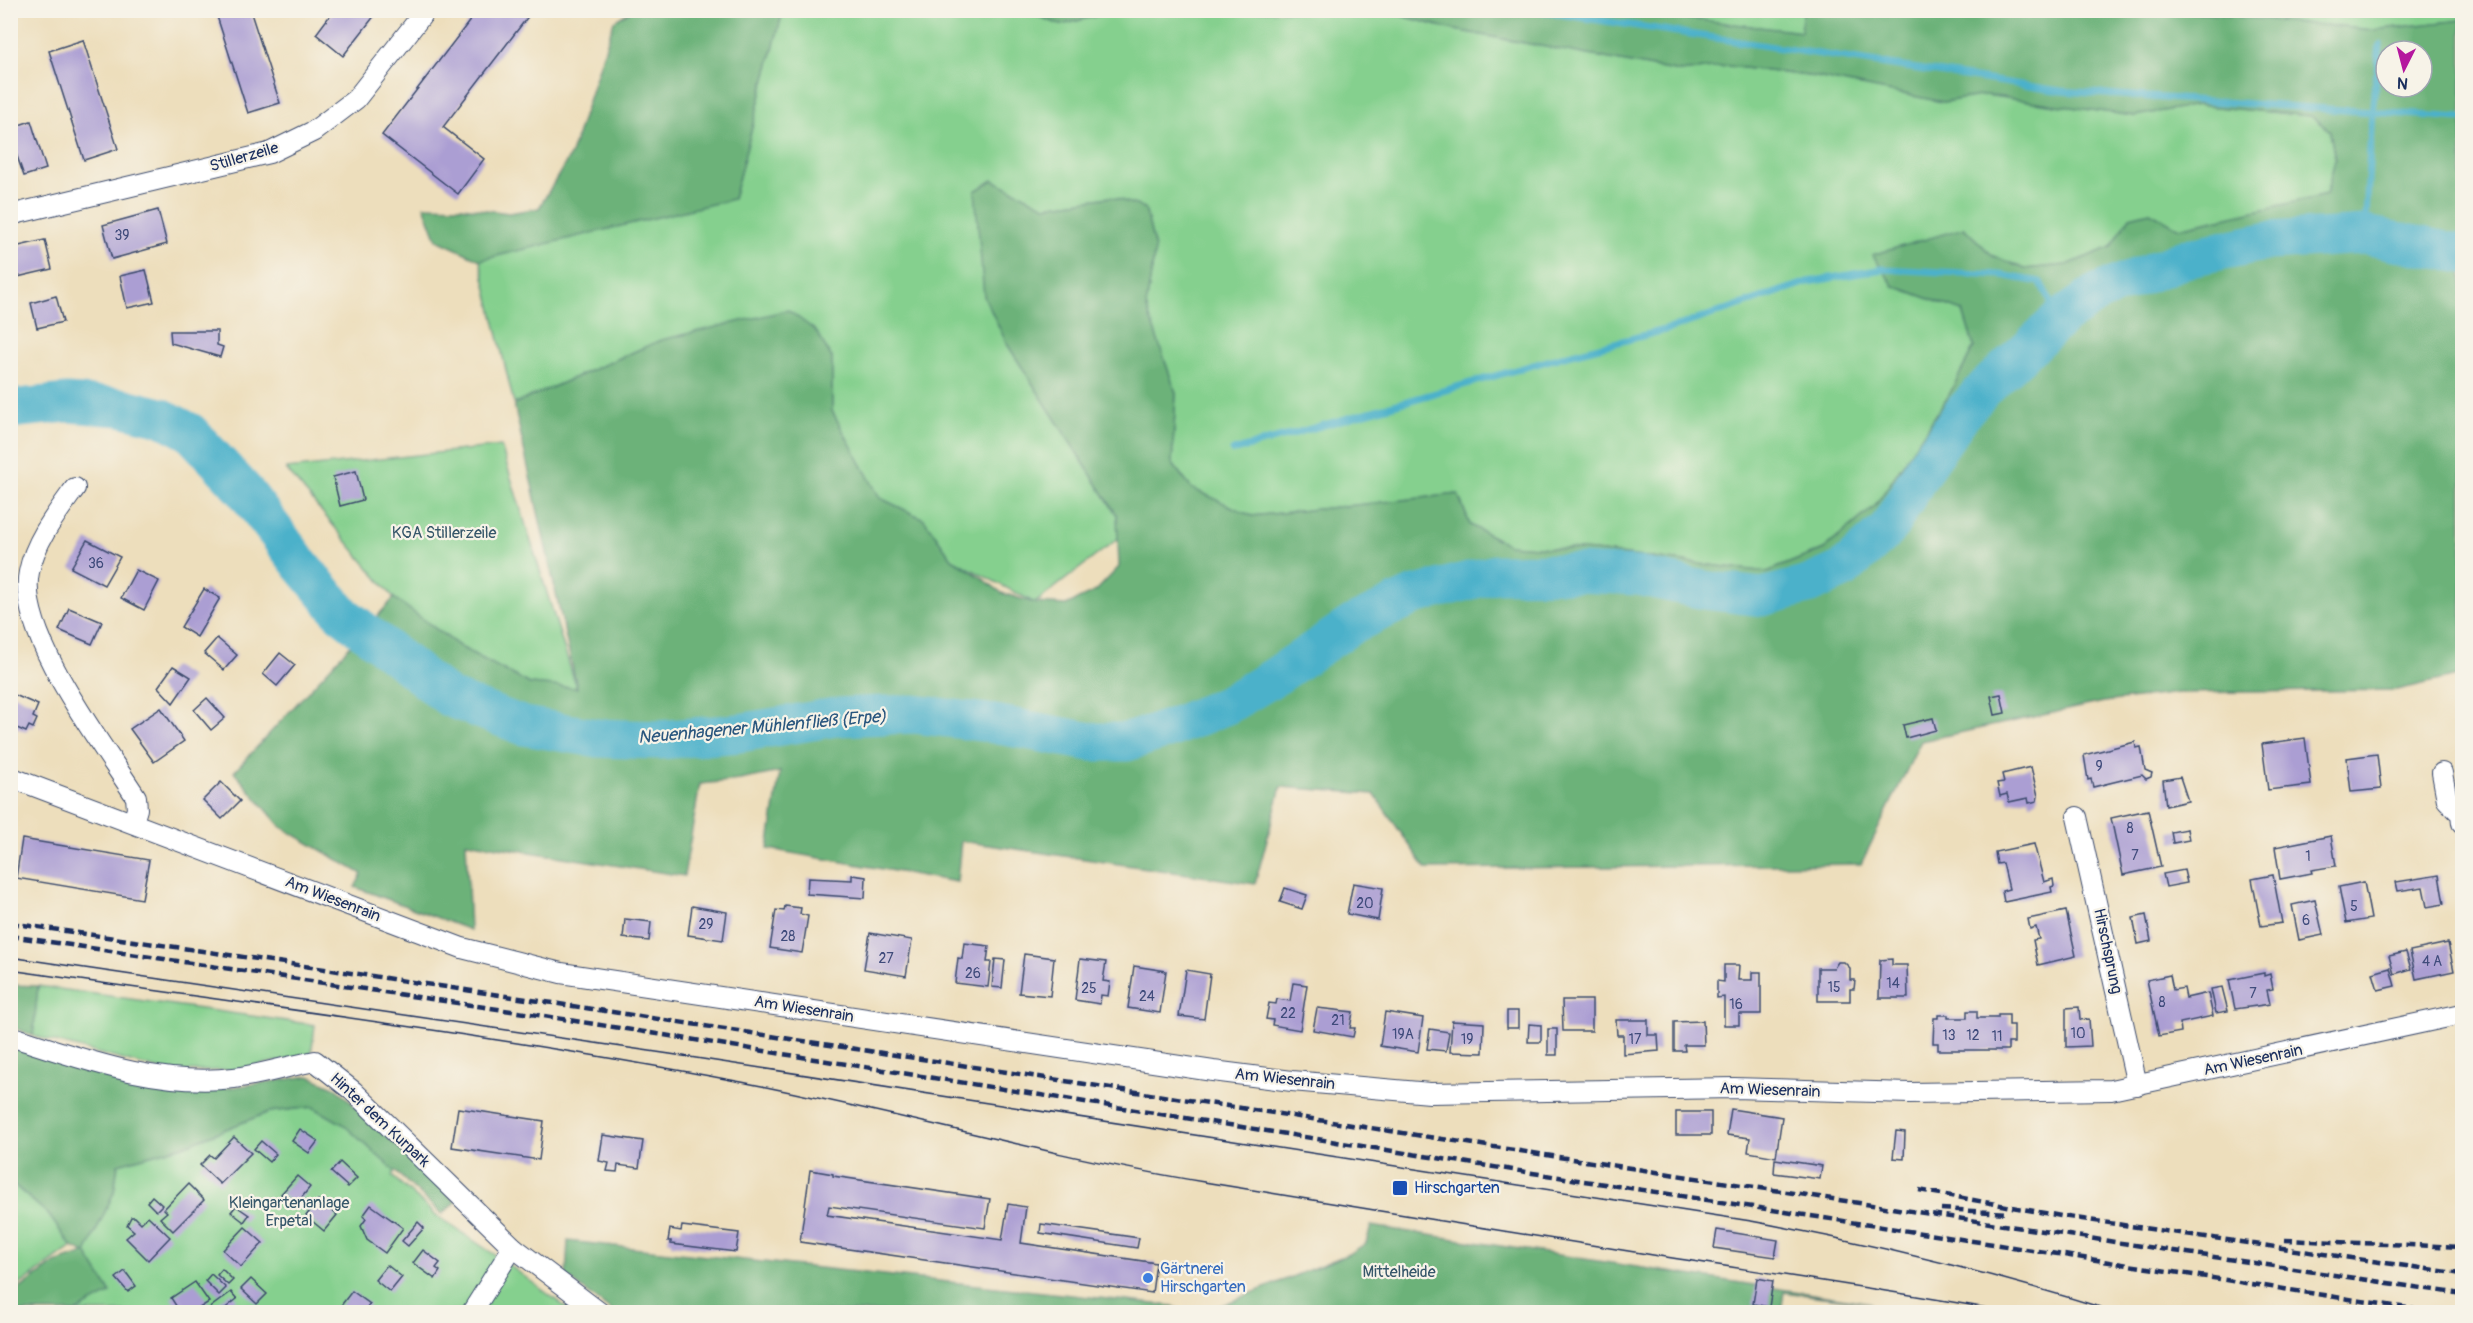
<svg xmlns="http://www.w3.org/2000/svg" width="2473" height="1323" viewBox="0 0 2473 1323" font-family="Pangolin,sans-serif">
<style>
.green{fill:#85d08e;stroke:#508076;stroke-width:1.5}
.forest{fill:#6cb279;stroke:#44706c;stroke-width:1.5;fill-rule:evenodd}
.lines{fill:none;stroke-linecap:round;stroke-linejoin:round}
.stream{stroke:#4bb1ca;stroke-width:7}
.river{stroke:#4bb1ca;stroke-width:39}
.building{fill:#ab9ed3}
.street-casing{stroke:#3a496c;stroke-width:22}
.street{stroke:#fff;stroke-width:20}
.tram{stroke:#1b2f5e;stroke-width:1.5}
.rail{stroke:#1b2f5e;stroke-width:4.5;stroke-dasharray:9 4.5;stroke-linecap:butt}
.transit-dot{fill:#1a4fb4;stroke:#f7f3e8;stroke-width:2}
.shop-dot{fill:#3f7fe0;stroke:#f7f3e8;stroke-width:2}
.labels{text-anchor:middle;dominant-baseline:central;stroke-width:4.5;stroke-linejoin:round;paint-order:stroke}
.number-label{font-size:14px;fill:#3f4b7b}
.street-label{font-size:16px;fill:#1b2f5e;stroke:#f7f3e8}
.park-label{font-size:16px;fill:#36576a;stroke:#f7f3e8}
.transit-label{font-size:16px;fill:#164399;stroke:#f7f3e8;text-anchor:start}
.shop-label{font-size:16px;fill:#366cbe;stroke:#f7f3e8;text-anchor:start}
.water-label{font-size:18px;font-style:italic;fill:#29567e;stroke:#f7f3e8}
</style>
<rect width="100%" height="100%" fill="#f7f3e8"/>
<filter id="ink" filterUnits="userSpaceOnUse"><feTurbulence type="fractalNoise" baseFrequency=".0167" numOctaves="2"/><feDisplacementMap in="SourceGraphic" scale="12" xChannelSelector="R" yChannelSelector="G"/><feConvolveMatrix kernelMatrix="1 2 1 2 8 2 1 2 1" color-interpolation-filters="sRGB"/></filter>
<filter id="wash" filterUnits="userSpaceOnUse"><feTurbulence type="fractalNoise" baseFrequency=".008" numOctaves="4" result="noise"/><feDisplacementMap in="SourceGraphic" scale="24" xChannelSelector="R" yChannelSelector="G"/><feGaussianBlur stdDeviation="1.35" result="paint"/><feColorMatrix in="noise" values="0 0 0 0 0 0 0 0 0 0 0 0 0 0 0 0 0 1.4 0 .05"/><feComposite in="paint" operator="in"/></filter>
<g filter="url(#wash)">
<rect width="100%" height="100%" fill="#eddebc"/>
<g class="green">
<polygon points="2462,10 2462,20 2373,30 2169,11"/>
<polygon points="783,11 1024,11 1061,25 1116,11 1384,11 1450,29 1680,72 1727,66 1817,77 1943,102 1986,95 2134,116 2197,105 2311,116 2330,131 2335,159 2327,195 2179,228 2150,212 2131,217 2111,247 2067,265 2025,269 1993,256 1964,228 1894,286 1963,311 1974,347 1948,397 1875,506 1824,549 1767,572 1594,551 1509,545 1470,525 1458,494 1252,516 1191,488 1172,463 1176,393 1146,306 1155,249 1145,208 1111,197 1045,206 993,180 1007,344 1117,515 1120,537 1035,603 952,559 924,519 880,498 832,411 832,357 661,340 514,404 480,260 733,199"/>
<polygon points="1617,11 1803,11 1802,32"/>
<polygon points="501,446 577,689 530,684 462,648 394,598 286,469"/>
<polygon points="38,986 315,1025 311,1055 233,1070 168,1072 33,1036"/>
<polygon points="313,1107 343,1124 395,1171 392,1176 437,1216 501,1259 572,1312 11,1312 10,1296 55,1263 86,1253 114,1192 118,1164 183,1146 269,1112"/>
<polygon points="10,1182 48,1214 72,1247 11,1291"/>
</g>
<g class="forest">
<polygon points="632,10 783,11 733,199 480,260 437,240 424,206 462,207 509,213 539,208 571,154 614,21"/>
<path d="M1617 10 1801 32 1803 10H2169L2373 30 2462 20V675L2397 690 2179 693 2104 702 1921 741 1861 864 1426 869 1374 794 1281 787 1255 884 961 841 957 882 768 849 780 772 740 780 700 784 684 876 466 842 470 930 355 887 362 874 281 827 234 772 394 598 462 648 530 684 577 688 514 404 661 340 788 310 816 331 832 358V411L880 498 924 519 952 559 981 577 1002 593 1035 603 1066 605 1096 591 1119 567 1117 515 1007 344 984 296 975 191 993 180 1045 206 1111 197 1145 208 1155 249 1146 306 1176 393 1172 463 1191 488 1252 516 1458 494 1470 525 1509 545 1594 551 1767 572 1824 549 1875 506 1948 397 1974 347 1963 311 1894 286 1872 255 1964 228 1993 256 2025 269 2067 265 2111 247 2130 217 2150 212 2179 228 2326 195 2335 160 2330 131 2311 116 2197 105 2134 116 1986 95 1943 102 1817 77 1728 66 1680 72 1450 29 1384 11ZM2386 51H2422V87H2386Z"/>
<polygon points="1024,11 1116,11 1061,25"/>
<polygon points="11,985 38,986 33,1036 11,1026"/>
<polygon points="11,1045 168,1086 226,1088 309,1076 336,1088 456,1202 442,1214 343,1124 313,1107 269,1112 183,1146 118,1164 114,1192 86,1253 111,1293 75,1312 11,1312 10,1296 55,1263 85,1253 72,1247 48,1214 11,1182"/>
<polygon points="1371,1226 1871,1303 1784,1292 1781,1312 613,1312 566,1276 568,1241 1173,1306 1183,1312 1210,1310 1351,1253 1366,1243"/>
</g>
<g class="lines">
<g class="stream">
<polyline points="1533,10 2061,91 2462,118"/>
<polyline points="2365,235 2372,112 2380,45"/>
<polyline points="1233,451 1568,355 1669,329 1808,282 1883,269 2000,275 2040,282 2060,319"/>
</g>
<polyline class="river" points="10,409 67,403 120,407 161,417 190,432 244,490 301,565 341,613 450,698 524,726 597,738 659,740 739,733 836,717 914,714 989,723 1091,742 1127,742 1171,728 1227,705 1276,676 1353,624 1415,595 1495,574 1575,573 1638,576 1704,590 1762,597 1808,585 1844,569 1887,530 1926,465 1964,411 1988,385 2060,319 2099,292 2190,257 2269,241 2365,235 2462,254"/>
</g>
<g id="blocks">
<g class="building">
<polygon points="215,10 250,10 280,103 248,113"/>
<polygon points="334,10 379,10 343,56 316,34"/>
<polygon points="478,10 533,10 443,127 484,159 458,194 382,135"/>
<polygon points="83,40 118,149 84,160 49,51"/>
<polygon points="31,121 46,169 24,176 10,136 10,128"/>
<polygon points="158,210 167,244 112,259 103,225"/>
<polygon points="45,240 52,269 13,278 10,267 10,248"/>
<polygon points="146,270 154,302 127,308 120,276"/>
<polygon points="56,296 63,322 37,328 31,303"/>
<polygon points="170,331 217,331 217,345 223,347 220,357 171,343"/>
<polygon points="356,471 363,500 340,506 333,477"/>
<polygon points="87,540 120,557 104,585 71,568"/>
<polygon points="136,570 159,581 144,610 121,598"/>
<polygon points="204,589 220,598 197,637 181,627"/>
<polygon points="69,608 102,622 92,644 59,630"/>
<polygon points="217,638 237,655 224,670 204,653"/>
<polygon points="280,653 295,665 277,686 263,674"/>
<polygon points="173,666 191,677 173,703 158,687"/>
<polygon points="10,693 38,705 33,717 37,719 33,728 29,726 26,732 10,725"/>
<polygon points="2001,694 2005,713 1995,715 1991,696"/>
<polygon points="207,698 225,718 211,730 194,710"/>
<polygon points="161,708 184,741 154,762 130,729"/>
<polygon points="1933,718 1936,730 1906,738 1903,725"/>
<polygon points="2305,738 2311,785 2268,790 2262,744"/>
<polygon points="2135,742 2136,748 2141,747 2145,770 2152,773 2151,777 2146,779 2142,775 2093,787 2091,779 2088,780 2084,755"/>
<polygon points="2377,754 2381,789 2351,792 2347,758"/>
<polygon points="2031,767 2038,796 2037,801 2029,803 2028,798 2009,802 2007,794 2000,796 1997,783 2004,782 2002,774"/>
<polygon points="2180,777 2188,801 2166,806 2163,780"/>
<polygon points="221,782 240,801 222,819 203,800"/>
<polygon points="2148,810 2161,867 2123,875 2111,818"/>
<polygon points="2187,829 2189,840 2173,843 2171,832"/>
<polygon points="2331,836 2336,866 2311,870 2312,873 2280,879 2275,847"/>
<polygon points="22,839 149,860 142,899 16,878"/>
<polygon points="2034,844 2044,882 2053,879 2054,886 2051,887 2052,892 2004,902 2002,891 2009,889 2003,863 1997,864 1995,852"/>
<polygon points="2184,870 2187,883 2166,887 2163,874"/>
<polygon points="852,875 866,877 865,898 807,894 808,878 852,880"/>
<polygon points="2273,875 2282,923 2261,926 2252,879"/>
<polygon points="2439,875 2444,904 2427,907 2423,887 2398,891 2396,882"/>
<polygon points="2364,882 2371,919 2346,923 2339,887"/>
<polygon points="1353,883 1383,888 1378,920 1347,914"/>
<polygon points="1285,888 1307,895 1302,909 1280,902"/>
<polygon points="2315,900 2323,935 2299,940 2292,905"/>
<polygon points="692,906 727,912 723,940 688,935"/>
<polygon points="785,906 801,908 800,914 808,916 802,953 770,948 776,910 784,911"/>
<polygon points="2066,911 2076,956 2038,965 2033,940 2039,939 2036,927 2030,929 2028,919"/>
<polygon points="2146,915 2151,941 2138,944 2133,918"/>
<polygon points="625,919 651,922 649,941 623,938"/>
<polygon points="870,933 912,940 906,976 864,969"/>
<polygon points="964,943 989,946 987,962 991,962 988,987 955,983 958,958 962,959"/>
<polygon points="2448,943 2454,971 2416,979 2410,951"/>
<polygon points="2406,952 2411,969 2394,974 2389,956"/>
<polygon points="1024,954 1054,958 1050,996 1019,993"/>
<polygon points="995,959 1005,960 1002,988 992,987"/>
<polygon points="1080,959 1106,962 1103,981 1110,982 1108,996 1101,995 1100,1004 1075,1000"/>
<polygon points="1892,959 1892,965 1907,965 1908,998 1879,998 1880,960"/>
<polygon points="1838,962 1844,962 1850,968 1850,980 1855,980 1854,989 1850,989 1850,1001 1818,1001 1818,968 1834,968"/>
<polygon points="1724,965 1739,965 1738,980 1752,980 1752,972 1761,972 1761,1014 1739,1014 1739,1025 1724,1025 1724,997 1717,998 1717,981 1724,982"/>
<polygon points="1134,966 1166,971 1160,1013 1128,1008"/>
<polygon points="2390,968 2395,986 2378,990 2373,973"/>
<polygon points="1186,970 1210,974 1204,1019 1179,1016"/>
<polygon points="2264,973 2264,976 2270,974 2273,989 2267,990 2270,1004 2235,1009 2229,980"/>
<polygon points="2170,975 2173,990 2184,988 2186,998 2208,993 2213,1016 2180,1023 2181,1032 2159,1036 2147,980"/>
<polygon points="1293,983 1307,985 1300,1030 1272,1025 1273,1020 1266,1019 1269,1003 1276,1004 1277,999 1290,1001"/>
<polygon points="2222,987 2228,1011 2216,1013 2211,989"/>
<polygon points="1562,1000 1592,1000 1592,1031 1563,1031"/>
<polygon points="2079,1007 2080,1020 2089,1019 2091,1046 2066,1047 2066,1008"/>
<polygon points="1317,1008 1353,1012 1350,1028 1355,1028 1353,1037 1313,1030"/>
<rect x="1507" y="1011" width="11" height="17"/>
<polygon points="1967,1011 1977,1011 1977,1018 1998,1018 1998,1015 2009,1015 2009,1025 2014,1025 2014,1043 2008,1043 2008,1050 1938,1050 1938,1043 1933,1043 1934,1018 1938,1018 1938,1015 1948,1015 1948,1018 1967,1018"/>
<polygon points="1385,1012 1423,1018 1418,1052 1380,1046"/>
<polygon points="1616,1020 1648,1020 1648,1035 1658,1035 1659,1051 1623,1054 1623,1035 1617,1035"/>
<polygon points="1452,1021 1484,1023 1483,1053 1450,1052"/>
<polygon points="1703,1021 1704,1045 1684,1045 1685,1051 1674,1051 1674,1022"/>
<polygon points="1529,1024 1541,1025 1541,1042 1528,1042"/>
<polygon points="1430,1029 1449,1032 1446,1051 1427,1049"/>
<rect x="1548" y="1029" width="9" height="26"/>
<polygon points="458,1108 544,1121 539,1160 452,1147"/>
<polygon points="1731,1109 1782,1117 1776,1157 1748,1152 1750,1138 1727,1135"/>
<rect x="1676" y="1112" width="35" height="23"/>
<polygon points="300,1129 318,1141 309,1153 292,1141"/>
<polygon points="1896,1131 1905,1132 1904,1159 1893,1158"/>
<polygon points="603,1135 643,1141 639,1168 618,1165 617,1172 607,1171 609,1163 599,1161"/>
<polygon points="234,1137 251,1153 220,1184 200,1165 210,1155 214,1158"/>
<polygon points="261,1141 276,1154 269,1162 254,1149"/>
<polygon points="1775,1159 1822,1166 1820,1179 1774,1173"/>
<polygon points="340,1162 357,1178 348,1187 331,1172"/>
<polygon points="810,1170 833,1174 833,1176 990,1199 985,1228 829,1206 827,1215 1002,1240 1008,1204 1026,1207 1021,1243 1156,1263 1152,1293 800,1242"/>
<polygon points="297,1176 310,1187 295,1206 281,1194"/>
<polygon points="188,1184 204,1200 173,1231 160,1218 167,1212 164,1209"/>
<polygon points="152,1196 162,1205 156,1211 147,1202"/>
<polygon points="318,1200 337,1215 324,1231 306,1216"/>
<polygon points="371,1205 403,1228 385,1253 367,1240 361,1226 366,1219 363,1216"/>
<polygon points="236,1206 249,1215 244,1222 231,1212"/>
<polygon points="148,1216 170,1237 148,1260 126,1238 134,1231 127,1225 131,1217 135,1217 141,1223"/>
<polygon points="418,1222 424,1228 408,1246 402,1241"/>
<polygon points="1041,1224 1139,1238 1137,1248 1040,1233"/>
<polygon points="682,1226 739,1233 736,1252 671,1244 671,1241 668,1241 670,1229 681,1231"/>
<polygon points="245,1227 263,1243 241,1267 223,1250"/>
<polygon points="1717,1230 1778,1240 1775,1257 1714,1248"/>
<polygon points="423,1250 440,1263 436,1268 440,1271 435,1279 413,1263"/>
<polygon points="387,1265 402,1277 390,1292 375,1280"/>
<polygon points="222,1269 233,1280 228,1285 217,1275"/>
<polygon points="125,1271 136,1286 128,1292 116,1278"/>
<polygon points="211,1274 226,1288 219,1295 205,1281"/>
<polygon points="1757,1278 1773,1281 1769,1307 1753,1304"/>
<polygon points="251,1279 267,1294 257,1304 241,1289"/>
<polygon points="195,1282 209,1302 193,1312 180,1312 171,1298"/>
<polygon points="352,1291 370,1304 363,1312 336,1312"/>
<polygon points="231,1292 237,1299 223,1310 225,1312 204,1312"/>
</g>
</g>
</g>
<g filter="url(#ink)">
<use href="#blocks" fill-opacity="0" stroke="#3a496c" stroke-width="1.5"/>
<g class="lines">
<defs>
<g id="street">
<polyline points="10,215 269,153 314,131 356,99 426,10"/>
<path d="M75 488C57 513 35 541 29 572 16 633 103 745 136 797L137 809 133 822"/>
<polyline points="2442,773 2447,800 2461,814 2462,823"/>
<polyline points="10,777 462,948 561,973 1213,1071 1292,1081 1430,1093 1734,1088 1910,1093 2111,1090 2462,1014"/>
<polyline points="2077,817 2137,1085"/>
<path d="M10 1036C83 1059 157 1087 234 1078 261 1075 288 1066 315 1061L353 1091 513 1247 599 1312"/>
<polyline points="472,1312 513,1247"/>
</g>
</defs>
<use href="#street" class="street-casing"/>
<use href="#street" class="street"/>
<g class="tram">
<path d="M10 957 670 1054 1751 1221C1875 1244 1996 1274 2116 1312"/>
<path d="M10 970C252 1005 496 1035 736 1081 893 1111 1047 1156 1204 1182 1352 1207 1499 1230 1647 1254 1768 1273 1889 1290 2009 1312"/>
</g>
<g class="rail">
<path d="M10 923C829 1041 1645 1173 2462 1294"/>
<polyline points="10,936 544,1016 1481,1165 2433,1312"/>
<polyline points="1919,1190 2061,1216 2462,1274"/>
<polyline points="1941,1209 2007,1213"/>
<polyline points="2284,1240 2462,1247"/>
</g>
</g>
</g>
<rect class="transit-dot" x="1392" y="1180" width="16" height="16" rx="3"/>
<circle class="shop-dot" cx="1148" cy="1278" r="6"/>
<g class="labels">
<g class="number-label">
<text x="122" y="235">39</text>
<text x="96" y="563">36</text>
<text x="2099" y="766">9</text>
<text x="2130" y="828">8</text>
<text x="2135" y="855">7</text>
<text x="2308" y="856">1</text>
<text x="1365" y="903">20</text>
<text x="2354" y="906">5</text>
<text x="2306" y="920">6</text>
<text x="706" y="924">29</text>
<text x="788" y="936">28</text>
<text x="886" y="958">27</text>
<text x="2432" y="961">4 A</text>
<text x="973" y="973">26</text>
<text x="1893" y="983">14</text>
<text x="1834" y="987">15</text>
<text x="1089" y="988">25</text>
<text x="2253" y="993">7</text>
<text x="1147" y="996">24</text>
<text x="2162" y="1002">8</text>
<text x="1736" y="1004">16</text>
<text x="1288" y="1013">22</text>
<text x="1338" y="1020">21</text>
<text x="2078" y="1033">10</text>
<text x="1403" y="1034">19A</text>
<text x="1949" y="1035">13</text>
<text x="1973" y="1035">12</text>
<text x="1997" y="1036">11</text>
<text x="1467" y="1039">19</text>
<text x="1635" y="1039">17</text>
</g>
<g class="street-label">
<text transform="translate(244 157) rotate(-16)">Stillerzeile</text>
<text transform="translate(333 899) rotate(21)">Am Wiesenrain</text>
<text transform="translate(2108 951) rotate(78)">Hirschsprung</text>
<text transform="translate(804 1009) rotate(9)">Am Wiesenrain</text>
<text transform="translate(2253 1060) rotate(-12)">Am Wiesenrain</text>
<text transform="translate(1285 1079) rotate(6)">Am Wiesenrain</text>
<text transform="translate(1770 1090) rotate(2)">Am Wiesenrain</text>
<text transform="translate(380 1120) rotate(43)">Hinter dem Kurpark</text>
</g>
<g class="park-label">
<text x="444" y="533">KGA Stillerzeile</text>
<text x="289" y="1203">Kleingartenanlage<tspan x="289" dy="18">Erpetal</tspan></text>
<text x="1399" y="1272">Mittelheide</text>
</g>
<g class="transit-label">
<text x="1414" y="1188">Hirschgarten</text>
</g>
<g class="shop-label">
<text x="1160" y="1269">Gärtnerei<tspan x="1160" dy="18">Hirschgarten</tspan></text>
</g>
<g class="water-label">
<text transform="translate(762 727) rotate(-5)">Neuenhagener Mühlenfließ (Erpe)</text>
</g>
</g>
<rect width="2473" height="1323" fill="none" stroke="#f7f3e8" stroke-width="36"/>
<g transform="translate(2404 69) rotate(186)"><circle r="28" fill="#f7f3e8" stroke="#9fa5b1" stroke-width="1.5"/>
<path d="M0-4.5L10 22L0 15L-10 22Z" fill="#b5179e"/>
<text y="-9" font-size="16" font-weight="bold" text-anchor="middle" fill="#1b2f5e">N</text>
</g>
</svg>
